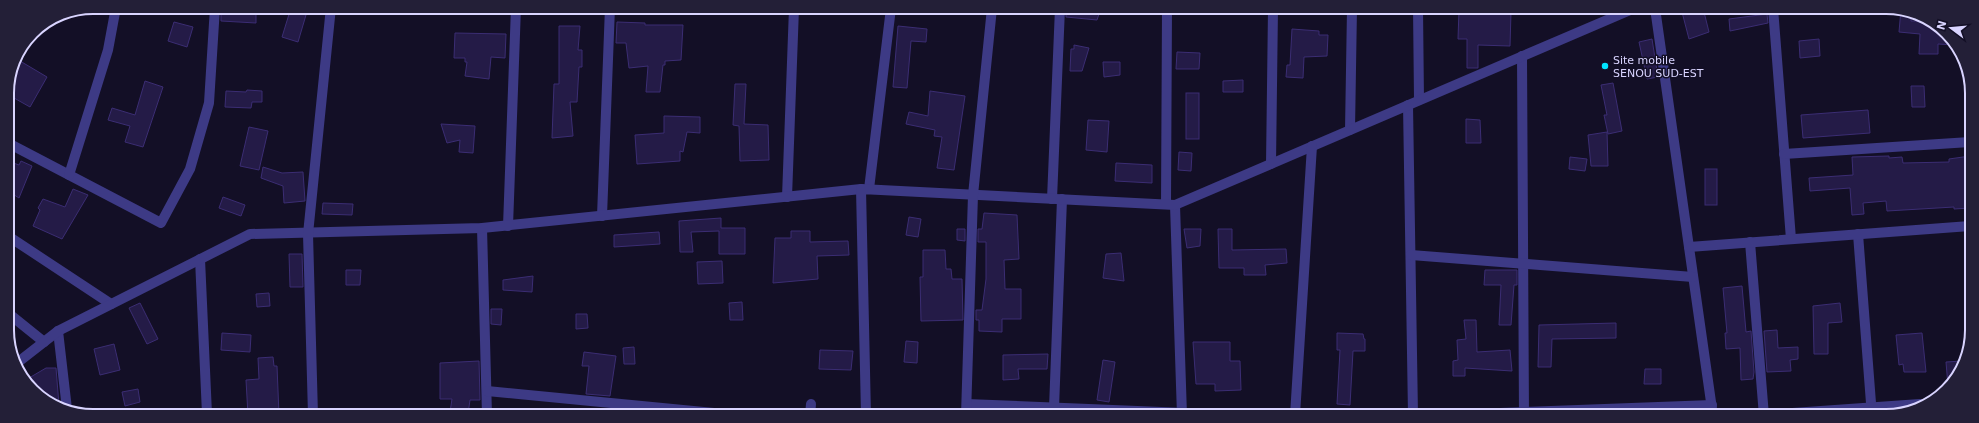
<svg xmlns="http://www.w3.org/2000/svg" width="1979" height="423" viewBox="0 0 1979 423" font-family="'DejaVu Sans',sans-serif">
<style>
.building{fill:#241b47;stroke:#3b2d73}
.lines{fill:none;stroke-linecap:round;stroke-linejoin:round}
.minor{stroke:#3d3a85;stroke-width:10}
.poi-dot{fill:#00e5ff;stroke:#130f26;stroke-width:1.5}
.labels{text-anchor:middle;dominant-baseline:central;stroke-width:3;stroke-linejoin:round;paint-order:stroke}
.poi-label{font-size:11px;fill:#d9d4ff;stroke:#130f26;text-anchor:start}
.rim{fill:none;stroke:#d9d4ff;stroke-width:2}
</style>
<rect width="100%" height="100%" fill="#130f26"/>
<g class="building">
<polygon points="1066,8 1101,8 1097,20 1066,17"/>
<polygon points="1694,8 1703,8 1709,32 1689,39 1682,12"/>
<polygon points="1901,9 1911,13 1911,21 1927,21 1947,32 1954,45 1938,44 1938,54 1919,54 1920,34 1899,32"/>
<polygon points="1459,10 1511,12 1510,46 1478,45 1478,68 1467,68 1467,39 1458,39"/>
<polygon points="290,11 306,15 298,42 282,37"/>
<polygon points="256,12 256,23 221,21 221,13"/>
<polygon points="1767,14 1768,23 1730,31 1729,19"/>
<polygon points="174,22 193,27 187,47 168,41"/>
<polygon points="617,22 645,23 645,25 683,25 681,60 665,61 665,65 663,65 660,92 646,92 648,66 629,68 626,43 616,43"/>
<polygon points="559,26 580,26 578,50 582,50 582,67 579,67 577,102 570,102 573,136 552,138 554,84 559,84"/>
<polygon points="898,26 927,29 926,42 911,41 907,88 893,87"/>
<polygon points="1292,29 1319,31 1319,35 1328,35 1327,56 1304,57 1303,78 1286,77 1287,65 1290,65"/>
<polygon points="455,33 506,34 505,58 491,57 489,79 465,76 467,62 465,62 465,58 454,58"/>
<polygon points="1652,39 1658,77 1647,79 1639,42"/>
<polygon points="1819,39 1820,56 1800,58 1799,41"/>
<polygon points="1074,45 1089,48 1082,71 1070,71 1071,49 1074,49"/>
<polygon points="1177,52 1200,53 1199,69 1176,69"/>
<polygon points="15,58 47,77 30,107 7,94"/>
<polygon points="1103,62 1120,62 1120,75 1104,77"/>
<polygon points="1243,80 1243,92 1223,92 1223,81"/>
<polygon points="145,81 163,87 143,147 125,142 130,126 108,120 112,108 135,115"/>
<polygon points="1613,83 1622,131 1608,134 1604,115 1607,115 1601,85"/>
<polygon points="735,84 746,84 744,124 768,125 769,160 740,161 739,126 733,125"/>
<polygon points="1911,86 1924,86 1925,107 1912,107"/>
<polygon points="247,90 262,91 262,102 252,102 251,108 225,107 226,91 246,92"/>
<polygon points="930,91 965,96 954,170 937,168 942,137 934,136 935,130 906,124 909,112 928,116"/>
<rect x="1186" y="93" width="13" height="46"/>
<polygon points="1868,110 1870,133 1803,138 1801,115"/>
<polygon points="664,116 700,117 700,133 687,132 683,152 680,151 680,161 637,164 635,135 664,133"/>
<polygon points="1466,119 1480,120 1481,143 1466,143"/>
<polygon points="1088,120 1109,121 1107,152 1086,150"/>
<polygon points="441,124 475,126 473,153 459,152 460,140 447,143"/>
<polygon points="249,127 268,131 259,170 240,166"/>
<polygon points="1607,132 1608,166 1591,166 1588,135"/>
<polygon points="1179,152 1192,153 1191,171 1178,170"/>
<polygon points="1889,156 1889,158 1902,157 1903,163 1949,162 1949,159 1970,156 1970,208 1954,209 1954,207 1887,211 1886,201 1863,203 1864,214 1852,215 1850,188 1810,191 1809,178 1853,175 1852,157"/>
<polygon points="1570,157 1587,159 1585,171 1569,169"/>
<polygon points="8,161 19,165 21,161 32,166 19,198 8,191"/>
<polygon points="1116,163 1152,165 1152,183 1115,181"/>
<polygon points="263,167 282,173 303,172 305,201 284,203 283,186 261,178"/>
<rect x="1705" y="169" width="12" height="36"/>
<polygon points="73,189 88,195 62,239 33,226 40,210 38,208 43,199 65,207"/>
<polygon points="223,197 245,205 241,216 219,208"/>
<polygon points="323,203 353,204 352,215 322,214"/>
<polygon points="984,213 1017,215 1019,259 1004,260 1005,289 1021,289 1021,319 1002,319 1002,332 979,331 979,320 976,320 976,310 982,310 986,279 986,242 978,242 978,229 982,229"/>
<polygon points="909,217 921,219 918,237 906,235"/>
<polygon points="721,218 721,228 745,228 745,254 719,254 719,231 691,232 693,252 680,252 679,221"/>
<polygon points="957,229 965,229 965,241 957,240"/>
<polygon points="1184,229 1201,229 1200,246 1187,248"/>
<polygon points="1218,229 1232,229 1232,250 1286,249 1287,263 1265,265 1266,275 1244,275 1244,268 1219,268"/>
<polygon points="791,231 810,231 810,242 848,241 849,255 817,256 818,279 773,283 775,238 791,238"/>
<polygon points="659,232 660,244 614,247 614,235"/>
<polygon points="923,250 945,250 946,269 951,269 952,279 962,279 963,320 921,321 920,277 923,277"/>
<polygon points="1121,253 1124,281 1103,278 1106,254"/>
<polygon points="289,254 302,254 303,287 290,287"/>
<polygon points="722,261 723,283 698,284 697,262"/>
<polygon points="346,270 361,270 360,285 346,285"/>
<polygon points="1485,270 1517,270 1517,285 1514,285 1511,325 1499,325 1501,285 1484,285"/>
<polygon points="533,276 532,292 503,290 503,280"/>
<polygon points="1742,286 1746,332 1751,331 1754,372 1753,379 1741,380 1740,348 1726,349 1725,333 1727,333 1723,288"/>
<polygon points="269,293 270,306 257,307 256,294"/>
<polygon points="742,302 743,320 730,320 729,303"/>
<polygon points="140,303 158,339 147,344 129,308"/>
<polygon points="1840,303 1842,322 1828,323 1828,354 1814,354 1813,306"/>
<polygon points="491,309 502,309 501,325 491,324"/>
<polygon points="576,314 587,314 588,328 576,329"/>
<polygon points="1464,320 1476,320 1477,352 1510,350 1512,371 1465,368 1465,376 1453,376 1453,361 1458,360 1457,340 1466,339"/>
<polygon points="1616,323 1616,338 1552,339 1551,367 1538,367 1539,325"/>
<polygon points="1777,330 1778,348 1798,347 1798,359 1790,360 1791,371 1767,372 1764,331"/>
<polygon points="222,333 251,335 250,352 221,350"/>
<polygon points="1337,333 1363,334 1364,339 1365,339 1365,351 1353,351 1350,405 1337,404 1340,350 1337,350"/>
<polygon points="1922,333 1926,372 1904,372 1903,364 1899,365 1896,335"/>
<polygon points="906,341 918,342 917,363 904,362"/>
<polygon points="1193,342 1230,342 1230,361 1240,361 1241,390 1215,391 1215,384 1196,384"/>
<polygon points="114,344 120,370 100,375 94,349"/>
<polygon points="634,347 635,364 624,364 623,348"/>
<polygon points="820,350 853,351 851,370 819,369"/>
<polygon points="584,352 616,356 610,396 586,394 589,366 582,366"/>
<polygon points="1048,354 1047,369 1018,369 1019,379 1003,380 1003,355"/>
<polygon points="273,357 274,366 277,366 279,415 248,415 246,380 259,379 258,358"/>
<polygon points="1103,360 1115,362 1109,402 1097,400"/>
<polygon points="479,361 480,400 470,400 468,414 450,412 452,399 440,399 440,363"/>
<polygon points="1962,361 1957,370 1948,386 1946,362"/>
<polygon points="46,368 56,368 59,405 40,395 29,378"/>
<polygon points="1645,369 1661,369 1661,384 1644,384"/>
<polygon points="138,389 140,402 125,406 122,392"/>
</g>
<g class="lines">
<g class="minor">
<polyline points="1418,8 1419,100"/>
<polyline points="1655,8 1713,416"/>
<polyline points="1773,8 1791,239"/>
<polyline points="1522,56 1524,416"/>
<polyline points="1408,105 1413,415"/>
<polyline points="1350,130 1352,8"/>
<polyline points="8,143 161,223 190,169 209,103 215,7"/>
<polyline points="1784,154 1970,142"/>
<polyline points="1271,164 1273,8"/>
<polyline points="69,175 108,50 116,7"/>
<polyline points="869,189 891,8"/>
<polyline points="787,197 794,8"/>
<polyline points="1052,199 1060,8"/>
<polyline points="1166,204 1167,8"/>
<polyline points="1175,205 1182,415"/>
<polyline points="602,216 610,7"/>
<polyline points="508,226 516,7"/>
<polyline points="482,228 487,415"/>
<polyline points="1858,234 1872,416"/>
<polyline points="8,236 111,304"/>
<polyline points="1750,242 1764,416"/>
<polyline points="1689,247 1970,226"/>
<polyline points="1411,255 1693,277"/>
<polyline points="200,259 207,414"/>
<polyline points="8,313 44,342"/>
<polyline points="58,331 67,409"/>
<polyline points="17,363 58,331 250,234 482,228 861,189"/>
<polyline points="487,391 714,413 714,415"/>
<polyline points="967,404 1186,413"/>
<polyline points="1054,408 1062,199"/>
<polyline points="313,415 308,234 331,7"/>
<polyline points="810,415 811,404"/>
<polyline points="866,415 861,189 1175,205 1635,8"/>
<polyline points="966,415 973,195 992,8"/>
<polyline points="1295,415 1312,146"/>
<polyline points="1446,415 1712,405"/>
<polyline points="1751,416 1920,404"/>
</g>
</g>
<circle class="poi-dot" cx="1605" cy="66" r="4"/>
<g class="labels">
<g class="poi-label">
<text x="1613" y="60">Site mobile<tspan x="1613" dy="13">SENOU SUD-EST</tspan></text>
</g>
</g>
<path d="M0 0H1979V423H0ZM93 14H1886A79 79 0 0 1 1965 93V330A79 79 0 0 1 1886 409H93A79 79 0 0 1 14 330V93A79 79 0 0 1 93 14Z" fill="#231f37" fill-rule="evenodd"/>
<path class="rim" d="M93 14H1886A79 79 0 0 1 1965 93V330A79 79 0 0 1 1886 409H93A79 79 0 0 1 14 330V93A79 79 0 0 1 93 14Z"/>
<g transform="translate(1951 28) rotate(286)" stroke="#130f26" stroke-width="3" paint-order="stroke">
<path d="M0-3L7 15L0 10L-7 15Z" fill="#d9d4ff"/>
<text y="-6" font-size="11" font-weight="bold" text-anchor="middle" fill="#d9d4ff">N</text>
</g>
</svg>
